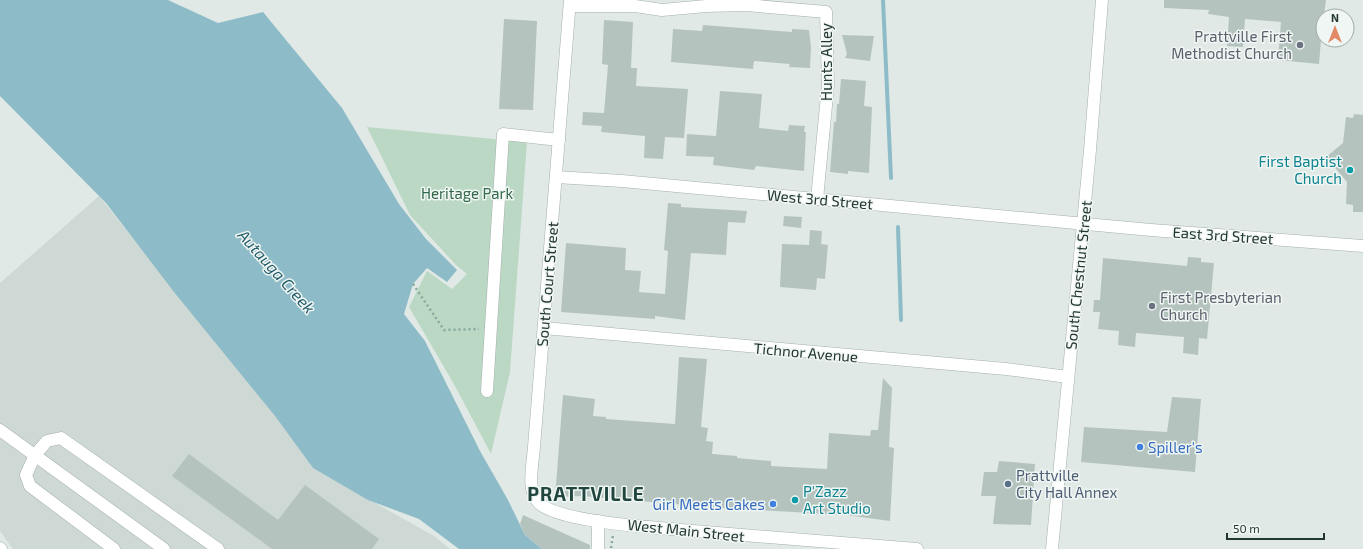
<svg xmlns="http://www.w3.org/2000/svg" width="1363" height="549" viewBox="0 0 1363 549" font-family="'Exo 2',sans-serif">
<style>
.built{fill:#ced8d4}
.green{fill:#bbd8c4}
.water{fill:#8dbcc8}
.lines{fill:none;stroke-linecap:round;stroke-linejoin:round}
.stream{stroke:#8dbcc8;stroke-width:4}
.building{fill:#b5c3be}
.minor-casing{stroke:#a4b0ac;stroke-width:13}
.path{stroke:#84a99f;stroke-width:2.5;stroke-dasharray:2 3;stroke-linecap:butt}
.minor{stroke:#fff;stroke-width:12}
.worship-dot{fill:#6b7280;stroke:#f0f6f3;stroke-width:1.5}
.culture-dot{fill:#0f9aa8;stroke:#f0f6f3;stroke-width:1.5}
.shop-dot{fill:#3f7fe0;stroke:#f0f6f3;stroke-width:1.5}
.service-dot{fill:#5c6f8a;stroke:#f0f6f3;stroke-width:1.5}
.labels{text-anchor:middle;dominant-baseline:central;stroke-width:3;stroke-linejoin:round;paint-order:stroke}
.worship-label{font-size:15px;fill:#5b616d;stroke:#f0f6f3;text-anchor:end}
.street-label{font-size:15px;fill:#233732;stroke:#f0f6f3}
.culture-label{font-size:15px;fill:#0d838f;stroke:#f0f6f3;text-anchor:end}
.park-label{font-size:15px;fill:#32694a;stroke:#f0f6f3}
.shop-label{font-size:15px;fill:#366cbe;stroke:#f0f6f3;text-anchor:start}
.service-label{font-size:15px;fill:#4e5e75;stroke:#f0f6f3;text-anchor:start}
.water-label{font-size:16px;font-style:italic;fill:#245c6b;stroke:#f0f6f3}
.district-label{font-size:19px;font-weight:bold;letter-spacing:1px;fill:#21463f;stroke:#f0f6f3}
</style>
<rect width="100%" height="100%" fill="#e0e9e5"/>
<polygon class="built" points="99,196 275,416 313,468 434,536 450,549 13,549 0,531 0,283"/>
<polygon class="green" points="367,127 527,142 510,372 491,454 455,386 409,307 427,271 452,289 467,274 456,265 410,215"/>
<polygon class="water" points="0,0 168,0 218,23 263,12 342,108 399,204 426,239 457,270 447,282 427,268 413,284 404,314 425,341 480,451 508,500 525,535 542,549 459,549 419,519 368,500 313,468 275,416 174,292 106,203 0,96"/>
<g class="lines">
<g class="stream">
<polyline points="883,0 891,178"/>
<polyline points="898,227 901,320"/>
</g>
</g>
<g class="building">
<polygon points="1164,0 1326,0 1324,16 1323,16 1319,64 1278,60 1281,22 1245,19 1243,47 1227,46 1229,17 1208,14 1209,10 1164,8"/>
<polygon points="504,19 537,21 533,110 499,109"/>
<polygon points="604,20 633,22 631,68 637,68 636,86 688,89 684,138 665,137 663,159 644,158 645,136 601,132 602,126 582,125 583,112 604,113 608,65 602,64"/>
<polygon points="703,25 792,32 792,29 809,30 811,47 810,68 789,67 790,64 754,61 753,69 671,62 673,29 702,31"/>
<polygon points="842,35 874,36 870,61 845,58 847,54"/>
<polygon points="841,79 866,81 864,106 872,107 869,173 848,171 848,174 830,172 834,122 836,122 837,104 839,104"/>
<polygon points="720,91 762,94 759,128 788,131 789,125 805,126 804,132 806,132 804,171 756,166 754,170 713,165 714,157 686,156 687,134 716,136"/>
<polygon points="1354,114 1363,115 1363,212 1353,212 1353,205 1346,204 1347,182 1326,157 1343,143 1346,117 1353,118"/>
<polygon points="668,203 681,204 681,207 747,211 745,223 728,222 726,255 691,253 685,320 655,316 655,319 561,312 566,243 626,248 625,270 641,271 639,292 665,294 668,251 664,250"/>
<polygon points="784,216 802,217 801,228 783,226"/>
<polygon points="810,230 822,231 821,244 828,245 825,279 817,278 816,290 780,287 782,244 809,245"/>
<polygon points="1188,257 1201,258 1201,262 1214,263 1207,339 1199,338 1198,355 1183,353 1184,337 1136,333 1135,347 1118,345 1119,331 1098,329 1100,312 1093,312 1094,300 1100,300 1103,258 1187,266"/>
<polygon points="679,357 707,359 701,427 708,428 706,441 713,442 712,454 737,456 737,458 771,461 771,466 827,469 829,433 870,436 871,430 878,430 883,378 892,388 889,447 894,448 890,521 846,515 721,508 582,496 555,497 563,395 595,399 593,416 606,417 606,419 675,424"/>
<polygon points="1172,397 1201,399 1195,472 1081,462 1084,427 1167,432"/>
<polygon points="189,454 278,520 305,485 379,539 372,549 272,549 172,476"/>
<polygon points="999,461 1035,464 1031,525 993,524 996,496 981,496 984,472 997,472"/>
<polygon points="523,515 590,545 590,549 542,549 525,535 520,524"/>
</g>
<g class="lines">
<defs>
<g id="minor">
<path d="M570 0 534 447C533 463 526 491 539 503 559 522 651 527 681 530 759 537 838 543 917 549"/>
<polyline points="570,6 635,6 662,10 706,6 746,5 826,12 828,85 817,199"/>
<polyline points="556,177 622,181 1151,230 1363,246"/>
<polyline points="544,328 1006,369 1068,377"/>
<polyline points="487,391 503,134 559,140"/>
<polyline points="0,430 164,549"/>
<polyline points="0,548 1,549"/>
<polyline points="114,549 30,486 26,475 35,455 47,441 61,438 218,549"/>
<polyline points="598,549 598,521"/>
<polyline points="1052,549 1090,150 1102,0"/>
</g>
</defs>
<use href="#minor" class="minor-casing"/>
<g class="path">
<polyline points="413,284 444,330 479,329"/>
<polyline points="611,548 613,535"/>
</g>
<use href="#minor" class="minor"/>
</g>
<g class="worship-dot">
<circle cx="1300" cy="45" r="4"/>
<circle cx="1152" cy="306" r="4"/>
</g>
<g class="culture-dot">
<circle cx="1350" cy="170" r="4"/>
<circle cx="795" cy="500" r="4"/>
</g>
<g class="shop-dot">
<circle cx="1140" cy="447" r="4"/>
<circle cx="773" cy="504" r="4"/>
</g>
<circle class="service-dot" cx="1008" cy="484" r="4"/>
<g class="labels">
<g class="worship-label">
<text x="1292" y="36">Prattville First<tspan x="1292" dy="17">Methodist Church</tspan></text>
<text x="1160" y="297" text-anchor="start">First Presbyterian<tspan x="1160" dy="17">Church</tspan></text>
</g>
<g class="street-label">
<text transform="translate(826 62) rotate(-90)">Hunts Alley</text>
<text transform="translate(820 199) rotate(5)">West 3rd Street</text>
<text transform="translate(1223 235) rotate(4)">East 3rd Street</text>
<text transform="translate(1078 275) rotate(-84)">South Chestnut Street</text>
<text transform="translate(547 284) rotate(-85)">South Court Street</text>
<text transform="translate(806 352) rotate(5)">Tichnor Avenue</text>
<text transform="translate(686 530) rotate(6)">West Main Street</text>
</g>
<g class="culture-label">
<text x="1342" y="161">First Baptist<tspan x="1342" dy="17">Church</tspan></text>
<text x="803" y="491" text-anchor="start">P'Zazz<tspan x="803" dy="17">Art Studio</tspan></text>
</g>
<g class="park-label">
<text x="467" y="193">Heritage Park</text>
</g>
<g class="shop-label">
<text x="1148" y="447">Spiller's</text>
<text x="765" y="504" text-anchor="end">Girl Meets Cakes</text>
</g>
<g class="service-label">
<text x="1016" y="475">Prattville<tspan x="1016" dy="17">City Hall Annex</tspan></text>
</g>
<g class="water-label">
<text transform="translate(277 271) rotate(48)">Autauga Creek</text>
</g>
<g class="district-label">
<text x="586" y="493">PRATTVILLE</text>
</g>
</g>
<g transform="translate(1335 28)"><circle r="19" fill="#f0f6f3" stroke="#9eaaa6"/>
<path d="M0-3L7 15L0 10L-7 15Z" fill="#e18a65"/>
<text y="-6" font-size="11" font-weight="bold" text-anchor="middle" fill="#233732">N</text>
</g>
<path d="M1227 533v6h97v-6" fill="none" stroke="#233732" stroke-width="2"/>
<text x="1233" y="533" font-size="12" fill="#233732" stroke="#f0f6f3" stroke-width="3" paint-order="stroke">50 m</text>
</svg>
